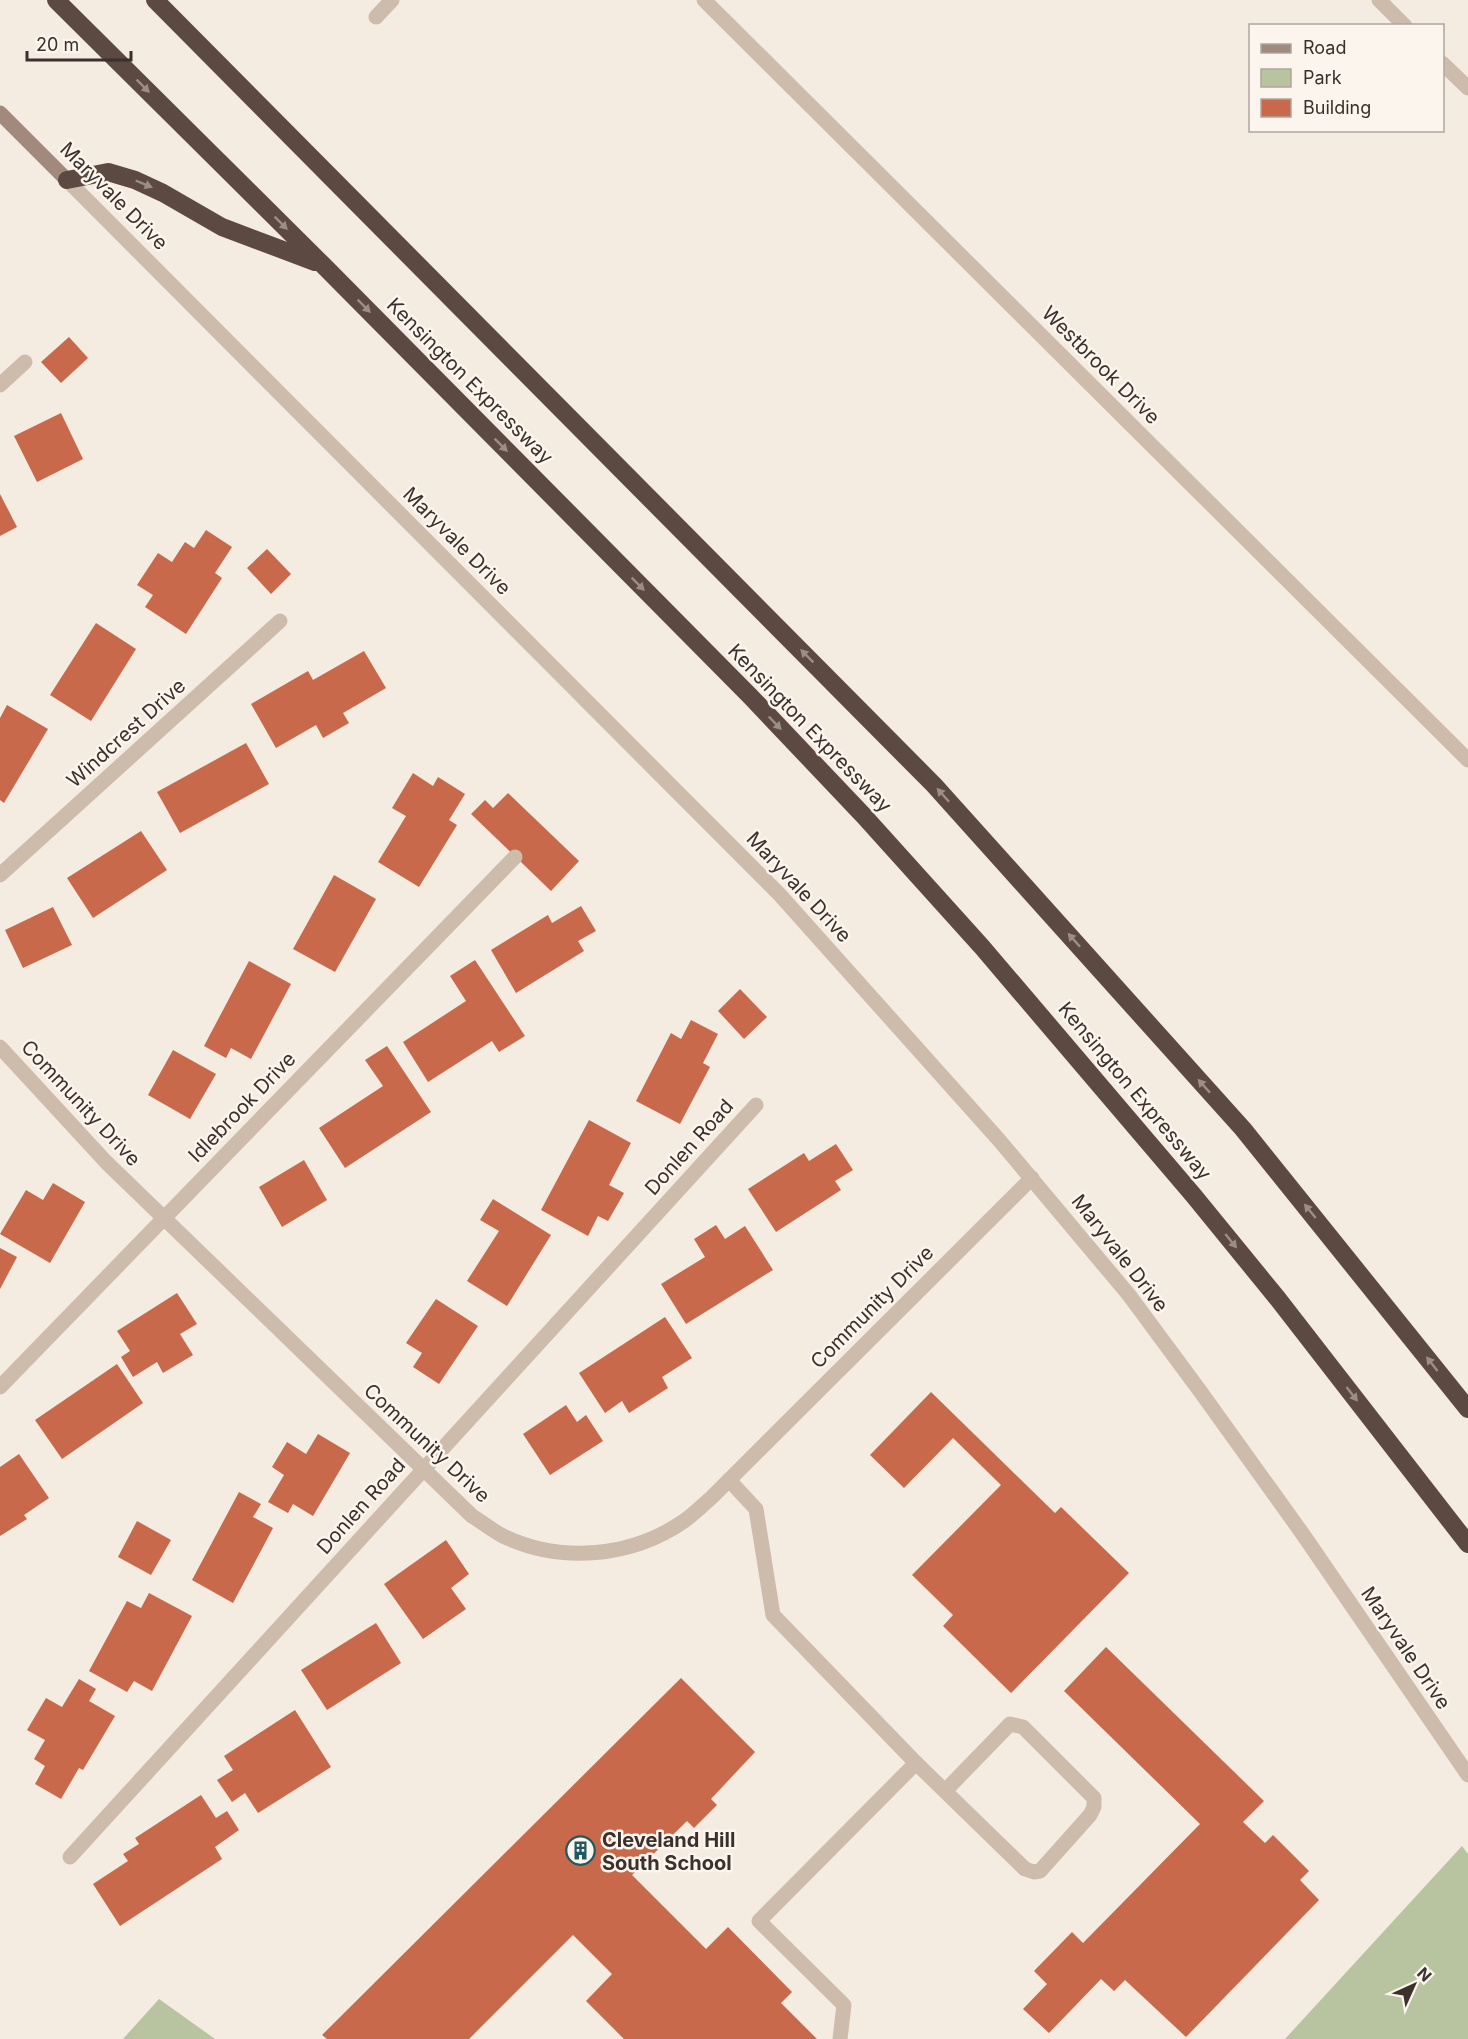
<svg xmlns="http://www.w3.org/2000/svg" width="1468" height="2039" viewBox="0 0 1468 2039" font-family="Inter,sans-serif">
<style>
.green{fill:#b8c4a0}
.building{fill:#c8694b}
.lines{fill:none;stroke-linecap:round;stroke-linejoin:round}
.lane{stroke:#cdbbac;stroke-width:15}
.street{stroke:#cdbbac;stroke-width:15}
.secondary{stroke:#a18a7d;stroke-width:15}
.highway{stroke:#5c4a42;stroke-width:18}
.oneway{fill:#9c8e87}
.labels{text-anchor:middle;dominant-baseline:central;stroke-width:5;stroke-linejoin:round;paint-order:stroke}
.street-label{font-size:20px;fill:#3b302b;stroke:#fbf5ee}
.poi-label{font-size:20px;font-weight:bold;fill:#3b302b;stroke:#fbf5ee;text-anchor:start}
</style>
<rect width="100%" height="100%" fill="#f4ebe1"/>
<g class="green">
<polygon points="1462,1846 1468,1854 1468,2039 1285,2039"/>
<polygon points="159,1999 215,2039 123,2039"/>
</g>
<g class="building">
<polygon points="69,337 88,358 61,383 41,362"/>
<polygon points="61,413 83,459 37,482 14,436"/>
<polygon points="0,494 17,527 0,536"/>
<polygon points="206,530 232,547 215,573 222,578 186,634 145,607 153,595 137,585 158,553 172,562 185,542 194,548"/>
<polygon points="267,549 291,574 271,594 247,568"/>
<polygon points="96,623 136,649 91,721 50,695"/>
<polygon points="364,651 386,688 343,713 349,723 323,738 316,725 276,748 251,704 308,671 313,680"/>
<polygon points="7,705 48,729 4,803 0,800 0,718"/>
<polygon points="246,743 269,784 180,833 157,792"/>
<polygon points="413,773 433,786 438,777 465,794 449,820 457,825 419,887 378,862 406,816 392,808"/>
<polygon points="508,793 579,861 551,891 471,814 485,800 493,808"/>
<polygon points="141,831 167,870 93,918 67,878"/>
<polygon points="334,875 376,899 335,972 293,949"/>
<polygon points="581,906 596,931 578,941 584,951 516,993 491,950 548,915 552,923"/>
<polygon points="53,907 72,945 23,968 5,930"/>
<polygon points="475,960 525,1036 499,1052 492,1041 428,1082 403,1042 466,1001 450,976"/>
<polygon points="249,961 291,984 251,1059 231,1048 226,1058 204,1046"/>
<polygon points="740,989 767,1017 744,1039 718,1011"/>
<polygon points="691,1020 718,1034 703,1063 710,1067 680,1124 636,1101 671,1033 681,1039"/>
<polygon points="387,1046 431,1112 345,1168 319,1128 383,1086 365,1060"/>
<polygon points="173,1050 216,1074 190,1119 148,1095"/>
<polygon points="589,1120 631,1143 609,1185 624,1193 608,1221 598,1216 588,1236 541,1210"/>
<polygon points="836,1144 853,1170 835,1181 841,1190 776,1232 748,1189 804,1153 809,1161"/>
<polygon points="304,1160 327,1200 282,1227 259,1187"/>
<polygon points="53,1183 85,1202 50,1263 0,1234 26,1190 43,1200"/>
<polygon points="493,1199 551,1235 507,1306 467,1281 499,1231 480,1220"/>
<polygon points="716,1225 725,1239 745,1226 773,1270 686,1324 661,1284 705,1257 694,1239"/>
<polygon points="0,1248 17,1257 0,1289"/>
<polygon points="177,1293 197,1324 180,1334 193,1355 163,1373 157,1362 133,1377 121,1357 130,1351 117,1331"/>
<polygon points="436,1299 478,1326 439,1384 413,1367 422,1353 406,1343"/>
<polygon points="665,1317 692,1358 662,1377 668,1388 629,1413 622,1401 605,1413 579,1373"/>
<polygon points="117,1364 143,1403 62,1459 35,1420"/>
<polygon points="931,1392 1055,1513 1061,1507 1129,1573 1011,1693 943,1626 953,1615 912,1575 1001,1485 953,1438 904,1488 870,1455"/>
<polygon points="566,1405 577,1422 586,1415 603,1441 550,1475 523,1434"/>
<polygon points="318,1434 350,1453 313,1516 293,1504 288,1513 268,1502 284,1475 272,1467 287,1442 306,1454"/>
<polygon points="19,1454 49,1498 24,1515 27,1519 0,1536 0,1467"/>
<polygon points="239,1492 261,1504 253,1517 273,1528 233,1603 192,1580"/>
<polygon points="137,1521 171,1540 151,1575 118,1557"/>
<polygon points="446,1540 469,1574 451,1588 466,1609 423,1639 384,1584"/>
<polygon points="149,1593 192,1616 152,1691 134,1681 127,1692 89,1671 127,1601 141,1608"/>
<polygon points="376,1623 401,1663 327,1710 301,1670"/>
<polygon points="1106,1647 1264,1801 1243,1822 1265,1843 1273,1835 1309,1871 1300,1880 1319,1900 1186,2037 1125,1980 1114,1991 1101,1979 1049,2033 1023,2009 1047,1984 1034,1971 1072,1932 1083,1943 1200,1824 1064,1691"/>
<polygon points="681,1678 755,1752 711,1799 717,1805 694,1828 687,1821 632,1875 706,1949 728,1927 792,1992 781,2003 817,2039 624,2039 586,2001 612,1974 573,1935 469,2039 327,2039 322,2035"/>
<polygon points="79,1679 96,1689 89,1701 115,1716 83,1770 79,1768 61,1799 35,1784 45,1766 34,1759 45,1740 27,1730 46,1698 62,1707"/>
<polygon points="295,1710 331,1767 258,1813 245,1793 232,1802 217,1780 233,1770 224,1756"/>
<polygon points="201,1795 216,1818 227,1811 239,1830 215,1847 222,1859 120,1926 93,1884 128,1861 123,1854 139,1844 135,1838"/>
</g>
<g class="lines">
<g class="lane">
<polyline points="729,1480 756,1509 773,1615 916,1763 759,1921 844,2005 840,2039"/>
<polyline points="916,1763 1025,1869 1034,1872 1040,1871 1090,1815 1094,1807 1094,1798 1023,1727 1010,1724 945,1791"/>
</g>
<g class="street">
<polyline points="704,0 1468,760"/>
<polyline points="1379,0 1405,26"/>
<polyline points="376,17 392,0"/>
<polyline points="1442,63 1468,88"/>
<polyline points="67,180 780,895 999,1140 1129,1295 1200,1391 1302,1533 1468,1775"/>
<polyline points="0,385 25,362"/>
<polyline points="0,875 280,621"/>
<path d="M0 1047 106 1162 472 1516C482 1522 493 1531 503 1536 561 1564 632 1557 684 1521 694 1514 703 1505 712 1497L1032 1178"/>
<polyline points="0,1387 515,857"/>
<polyline points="70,1857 756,1105"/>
</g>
<polyline class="secondary" points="0,113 67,180"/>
<g class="highway">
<polyline points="56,0 323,265 750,696 863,815 982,947 1194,1196 1278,1299 1468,1544"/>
<polyline points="155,0 934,785 1243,1129 1468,1409"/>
<polyline points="67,180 108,172 135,180 163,193 222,227 315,262"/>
</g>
</g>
<defs><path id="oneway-solid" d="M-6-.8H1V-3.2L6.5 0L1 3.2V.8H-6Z" transform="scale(1.5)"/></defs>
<g class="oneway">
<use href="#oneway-solid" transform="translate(143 86) rotate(45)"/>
<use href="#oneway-solid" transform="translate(144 184) rotate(23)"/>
<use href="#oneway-solid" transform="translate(281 223) rotate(45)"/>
<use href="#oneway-solid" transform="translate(364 306) rotate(45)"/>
<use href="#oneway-solid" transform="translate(501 445) rotate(45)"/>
<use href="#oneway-solid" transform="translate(638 584) rotate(45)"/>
<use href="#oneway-solid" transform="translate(807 656) rotate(-135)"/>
<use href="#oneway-solid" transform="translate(775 723) rotate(46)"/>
<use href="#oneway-solid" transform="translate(943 795) rotate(-132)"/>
<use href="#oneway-solid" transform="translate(1074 940) rotate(-132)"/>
<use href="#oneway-solid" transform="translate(1204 1086) rotate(-132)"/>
<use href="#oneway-solid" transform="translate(1310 1211) rotate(-129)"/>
<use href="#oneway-solid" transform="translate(1231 1241) rotate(51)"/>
<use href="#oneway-solid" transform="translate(1432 1364) rotate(-128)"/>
<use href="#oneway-solid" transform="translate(1352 1394) rotate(52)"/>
</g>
<defs>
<symbol id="building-ring" viewBox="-11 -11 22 22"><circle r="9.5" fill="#fbf5ee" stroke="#1f5a5e" stroke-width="1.5"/><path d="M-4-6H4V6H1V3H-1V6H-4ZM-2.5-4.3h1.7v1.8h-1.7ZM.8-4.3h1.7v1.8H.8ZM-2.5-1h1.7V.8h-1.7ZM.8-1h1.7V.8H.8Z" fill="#1f5a5e"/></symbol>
</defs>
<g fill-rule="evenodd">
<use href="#building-ring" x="564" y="1834" width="33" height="33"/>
</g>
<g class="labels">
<g class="street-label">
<text transform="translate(114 196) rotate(45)">Maryvale Drive</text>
<text transform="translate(1101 365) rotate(45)">Westbrook Drive</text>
<text transform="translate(470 381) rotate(45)">Kensington Expressway</text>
<text transform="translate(457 541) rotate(45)">Maryvale Drive</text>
<text transform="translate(810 728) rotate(46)">Kensington Expressway</text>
<text transform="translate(126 733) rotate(-42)">Windcrest Drive</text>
<text transform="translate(799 887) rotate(47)">Maryvale Drive</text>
<text transform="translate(1135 1091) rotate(50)">Kensington Expressway</text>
<text transform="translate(81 1103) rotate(47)">Community Drive</text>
<text transform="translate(242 1107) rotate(-46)">Idlebrook Drive</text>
<text transform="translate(689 1147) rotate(-48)">Donlen Road</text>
<text transform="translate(1120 1253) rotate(52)">Maryvale Drive</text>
<text transform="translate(872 1307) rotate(-45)">Community Drive</text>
<text transform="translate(427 1443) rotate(43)">Community Drive</text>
<text transform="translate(361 1506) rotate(-48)">Donlen Road</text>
<text transform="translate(1406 1648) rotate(56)">Maryvale Drive</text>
</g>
<g class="poi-label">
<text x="602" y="1840">Cleveland Hill<tspan x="602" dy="23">South School</tspan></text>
</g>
</g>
<rect x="1249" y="24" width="195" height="108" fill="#fbf5ee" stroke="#aea6a0" stroke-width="1.5"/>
<rect x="1261" y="44" width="30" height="9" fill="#a18a7d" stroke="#aea6a0" stroke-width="1.5"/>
<text x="1303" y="54" font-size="18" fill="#3b302b">Road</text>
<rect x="1261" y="69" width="30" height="18" fill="#b8c4a0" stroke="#aea6a0" stroke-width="1.5"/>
<text x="1303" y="84" font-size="18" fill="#3b302b">Park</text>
<rect x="1261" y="99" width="30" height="18" fill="#c8694b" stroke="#aea6a0" stroke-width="1.5"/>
<text x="1303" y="114" font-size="18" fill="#3b302b">Building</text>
<g transform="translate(1414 1985) rotate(45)" stroke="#fbf5ee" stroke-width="4.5" paint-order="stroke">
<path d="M0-4.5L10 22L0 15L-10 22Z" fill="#3b302b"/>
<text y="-9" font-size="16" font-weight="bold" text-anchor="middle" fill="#3b302b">N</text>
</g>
<path d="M27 51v9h104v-9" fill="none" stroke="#3b302b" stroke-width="3"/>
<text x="36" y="51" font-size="18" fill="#3b302b" stroke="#fbf5ee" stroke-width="4.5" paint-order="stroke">20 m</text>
</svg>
